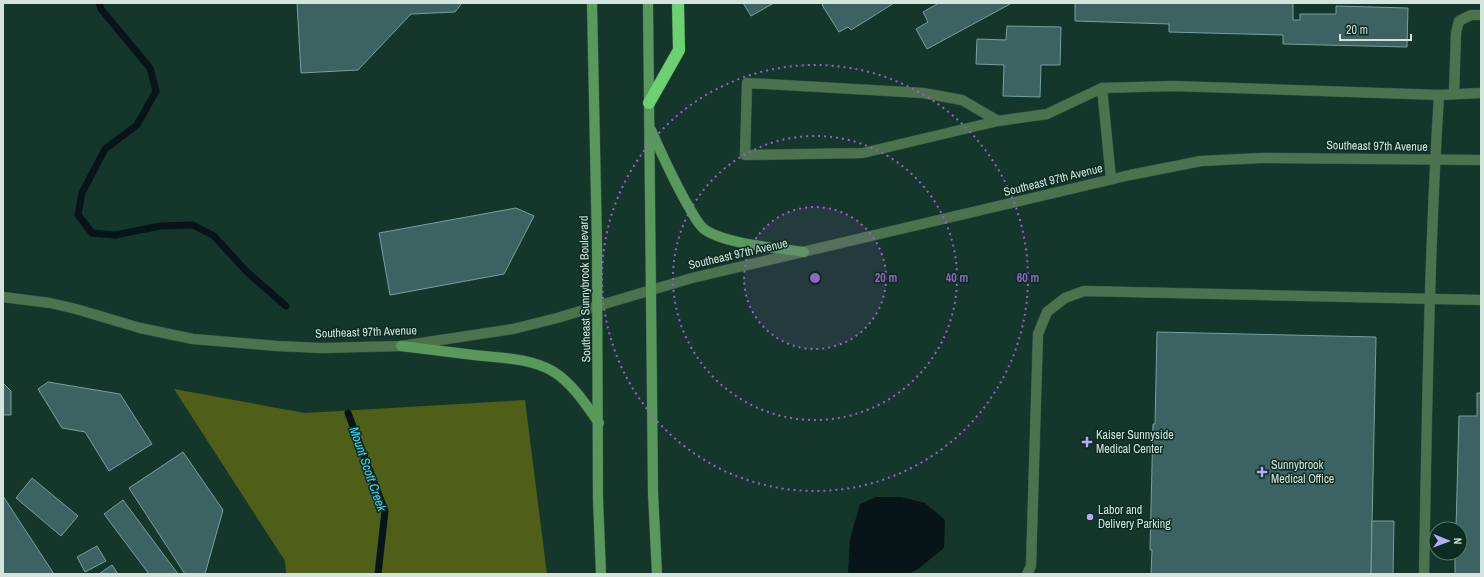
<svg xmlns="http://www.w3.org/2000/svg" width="1484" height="577" viewBox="0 0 1484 577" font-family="'Archivo Narrow',sans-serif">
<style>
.green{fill:#4f5f17}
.water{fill:#071519}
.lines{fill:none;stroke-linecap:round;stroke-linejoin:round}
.stream{stroke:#071519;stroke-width:7}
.building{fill:#3c6361;stroke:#77a09e}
.service-casing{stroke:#335247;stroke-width:11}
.tertiary-casing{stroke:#335247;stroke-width:11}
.secondary-casing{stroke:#335247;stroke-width:11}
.motorway-casing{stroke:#335247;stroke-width:13}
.service{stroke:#4c734d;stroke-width:10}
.tertiary{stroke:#4c734d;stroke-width:10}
.secondary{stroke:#5a995c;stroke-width:10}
.motorway{stroke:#6bd171;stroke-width:12}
.ring{fill:none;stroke:#9563c8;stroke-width:2;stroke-dasharray:2 4}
.poi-dot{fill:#b4acf9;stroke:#0a2c21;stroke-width:1.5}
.labels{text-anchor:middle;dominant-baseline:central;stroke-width:3;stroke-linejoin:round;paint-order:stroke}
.street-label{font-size:12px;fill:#d2e4dc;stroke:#0a2c21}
.poi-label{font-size:12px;fill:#d2e4dc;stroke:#0a2c21;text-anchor:start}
.water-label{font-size:13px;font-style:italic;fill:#34d6f9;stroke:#0a2c21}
.centre{fill:#9563c8;stroke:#0a2c21;stroke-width:2}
.ring-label{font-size:12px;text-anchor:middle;font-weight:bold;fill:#9563c8;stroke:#0a2c21;stroke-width:3;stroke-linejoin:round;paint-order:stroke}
</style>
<rect width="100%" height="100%" fill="#15362b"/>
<polygon class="green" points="174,389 305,413 525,400 547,574 286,574 285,561"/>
<polygon class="water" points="876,497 901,497 925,503 945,520 944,548 918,569 909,574 850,574 848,572 850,539 860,504"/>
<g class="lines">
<g class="stream">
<polyline points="99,3 101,9 150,68 156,91 137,125 105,149 82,193 78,215 92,233 115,235 160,226 193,225 214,236 247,272 286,306"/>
<polyline points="348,413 385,511 378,574"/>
</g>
</g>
<g class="building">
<polygon points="297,3 462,3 455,12 411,14 358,70 301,73"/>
<polygon points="743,3 774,3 751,16"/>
<polygon points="825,3 894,3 851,30 848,27 839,32 822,5"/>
<polygon points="939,3 1012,3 927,49 916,29 928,22 923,12"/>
<polygon points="1075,3 1293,3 1293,20 1300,20 1300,14 1336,14 1336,6 1408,8 1407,47 1283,44 1283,35 1169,32 1169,24 1075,21"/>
<polygon points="1007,26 1061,27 1060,65 1041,65 1040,97 1003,96 1004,65 976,64 977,39 1006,40"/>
<polygon points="516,208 534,216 504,274 390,295 379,233"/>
<polygon points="1157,332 1376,337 1371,574 1151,574 1152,550 1150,550 1153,424 1155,424"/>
<polygon points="48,382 120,394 152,444 109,471 85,432 62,428 38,389"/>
<polygon points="3,383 11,391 11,415 3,415"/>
<polygon points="1477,393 1481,393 1481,574 1455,574 1455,553 1460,553 1460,529 1456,529 1459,416 1477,416"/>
<polygon points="183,452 223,510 205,574 185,574 129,488"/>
<polygon points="32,478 78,516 61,536 16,498"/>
<polygon points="3,496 54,574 3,574"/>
<polygon points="123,500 178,574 149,574 104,514"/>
<polygon points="1372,521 1394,521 1393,574 1371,574"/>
<polygon points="97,546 106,561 85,572 77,557"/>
<polygon points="112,565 118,574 99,574"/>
</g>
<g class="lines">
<defs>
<g id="service">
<polyline points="1454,94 1456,33 1459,21 1471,15 1481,15"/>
<polyline points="998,121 962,100 923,93 747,83 745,155 863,153 998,121 1047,114 1102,88"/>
<polyline points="1111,179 1102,88 1173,86 1439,95 1481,93"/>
<polyline points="1027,574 1031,566 1038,334 1047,312 1065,298 1084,291 1481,300"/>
<path d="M1424 574C1427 414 1429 255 1439 95"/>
</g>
<polyline id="tertiary" points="3,297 50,303 76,309 140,328 193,339 277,346 322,348 401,346 513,329 557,318 692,278 1130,175 1201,161 1262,158 1481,160"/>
<g id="secondary">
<polyline points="592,3 597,244 598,499 601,574"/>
<polyline points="648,3 653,493 657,574"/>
<path d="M651 130C663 157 675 184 690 209 694 216 698 224 704 229 724 244 778 248 804 252"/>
<path d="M401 346C425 349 450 352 474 355 501 358 531 358 554 372 573 384 586 405 599 423"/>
</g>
<polyline id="motorway" points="649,103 679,50 678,3"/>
</defs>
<use href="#service" class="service-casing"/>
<use href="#tertiary" class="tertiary-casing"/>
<use href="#secondary" class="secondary-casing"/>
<use href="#motorway" class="motorway-casing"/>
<use href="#service" class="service"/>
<use href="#tertiary" class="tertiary"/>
<use href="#secondary" class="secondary"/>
<use href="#motorway" class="motorway"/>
</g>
<circle cx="815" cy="278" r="71" fill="#9563c8" fill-opacity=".12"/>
<g class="ring">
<circle cx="815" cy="278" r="71"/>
<circle cx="815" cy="278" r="142"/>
<circle cx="815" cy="278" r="213"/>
</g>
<g class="poi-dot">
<path d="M1085 436h4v4h4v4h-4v4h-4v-4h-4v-4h4z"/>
<path d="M1260 466h4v4h4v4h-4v4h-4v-4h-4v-4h4z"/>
<circle cx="1090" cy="517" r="4"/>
</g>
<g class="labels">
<g class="street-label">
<text transform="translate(1377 146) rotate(1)">Southeast 97th Avenue</text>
<text transform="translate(1053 180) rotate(-14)">Southeast 97th Avenue</text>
<text transform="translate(738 254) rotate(-13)">Southeast 97th Avenue</text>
<text transform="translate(585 289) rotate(-91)">Southeast Sunnybrook Boulevard</text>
<text transform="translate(366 332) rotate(-2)">Southeast 97th Avenue</text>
</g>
<g class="poi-label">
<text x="1096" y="435">Kaiser Sunnyside<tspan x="1096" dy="14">Medical Center</tspan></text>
<text x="1271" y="465">Sunnybrook<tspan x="1271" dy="14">Medical Office</tspan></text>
<text x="1098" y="510">Labor and<tspan x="1098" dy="14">Delivery Parking</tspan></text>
</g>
<g class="water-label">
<text transform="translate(368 469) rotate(71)">Mount Scott Creek</text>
</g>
</g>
<circle cx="815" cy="278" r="6" class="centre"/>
<g class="ring-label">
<text x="886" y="282">20 m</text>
<text x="957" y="282">40 m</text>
<text x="1028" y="282">60 m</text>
</g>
<rect width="1484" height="577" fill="none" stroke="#d2e4dc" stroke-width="8"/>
<g transform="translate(1448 541) rotate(91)"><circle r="19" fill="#0a2c21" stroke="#5a766c"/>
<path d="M0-3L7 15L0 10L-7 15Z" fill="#b4acf9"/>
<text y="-6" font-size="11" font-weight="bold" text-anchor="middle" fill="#d2e4dc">N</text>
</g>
<path d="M1340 34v6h71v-6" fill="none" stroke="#d2e4dc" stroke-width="2"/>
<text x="1346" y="34" font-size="12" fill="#d2e4dc" stroke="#0a2c21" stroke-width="3" paint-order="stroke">20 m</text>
</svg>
